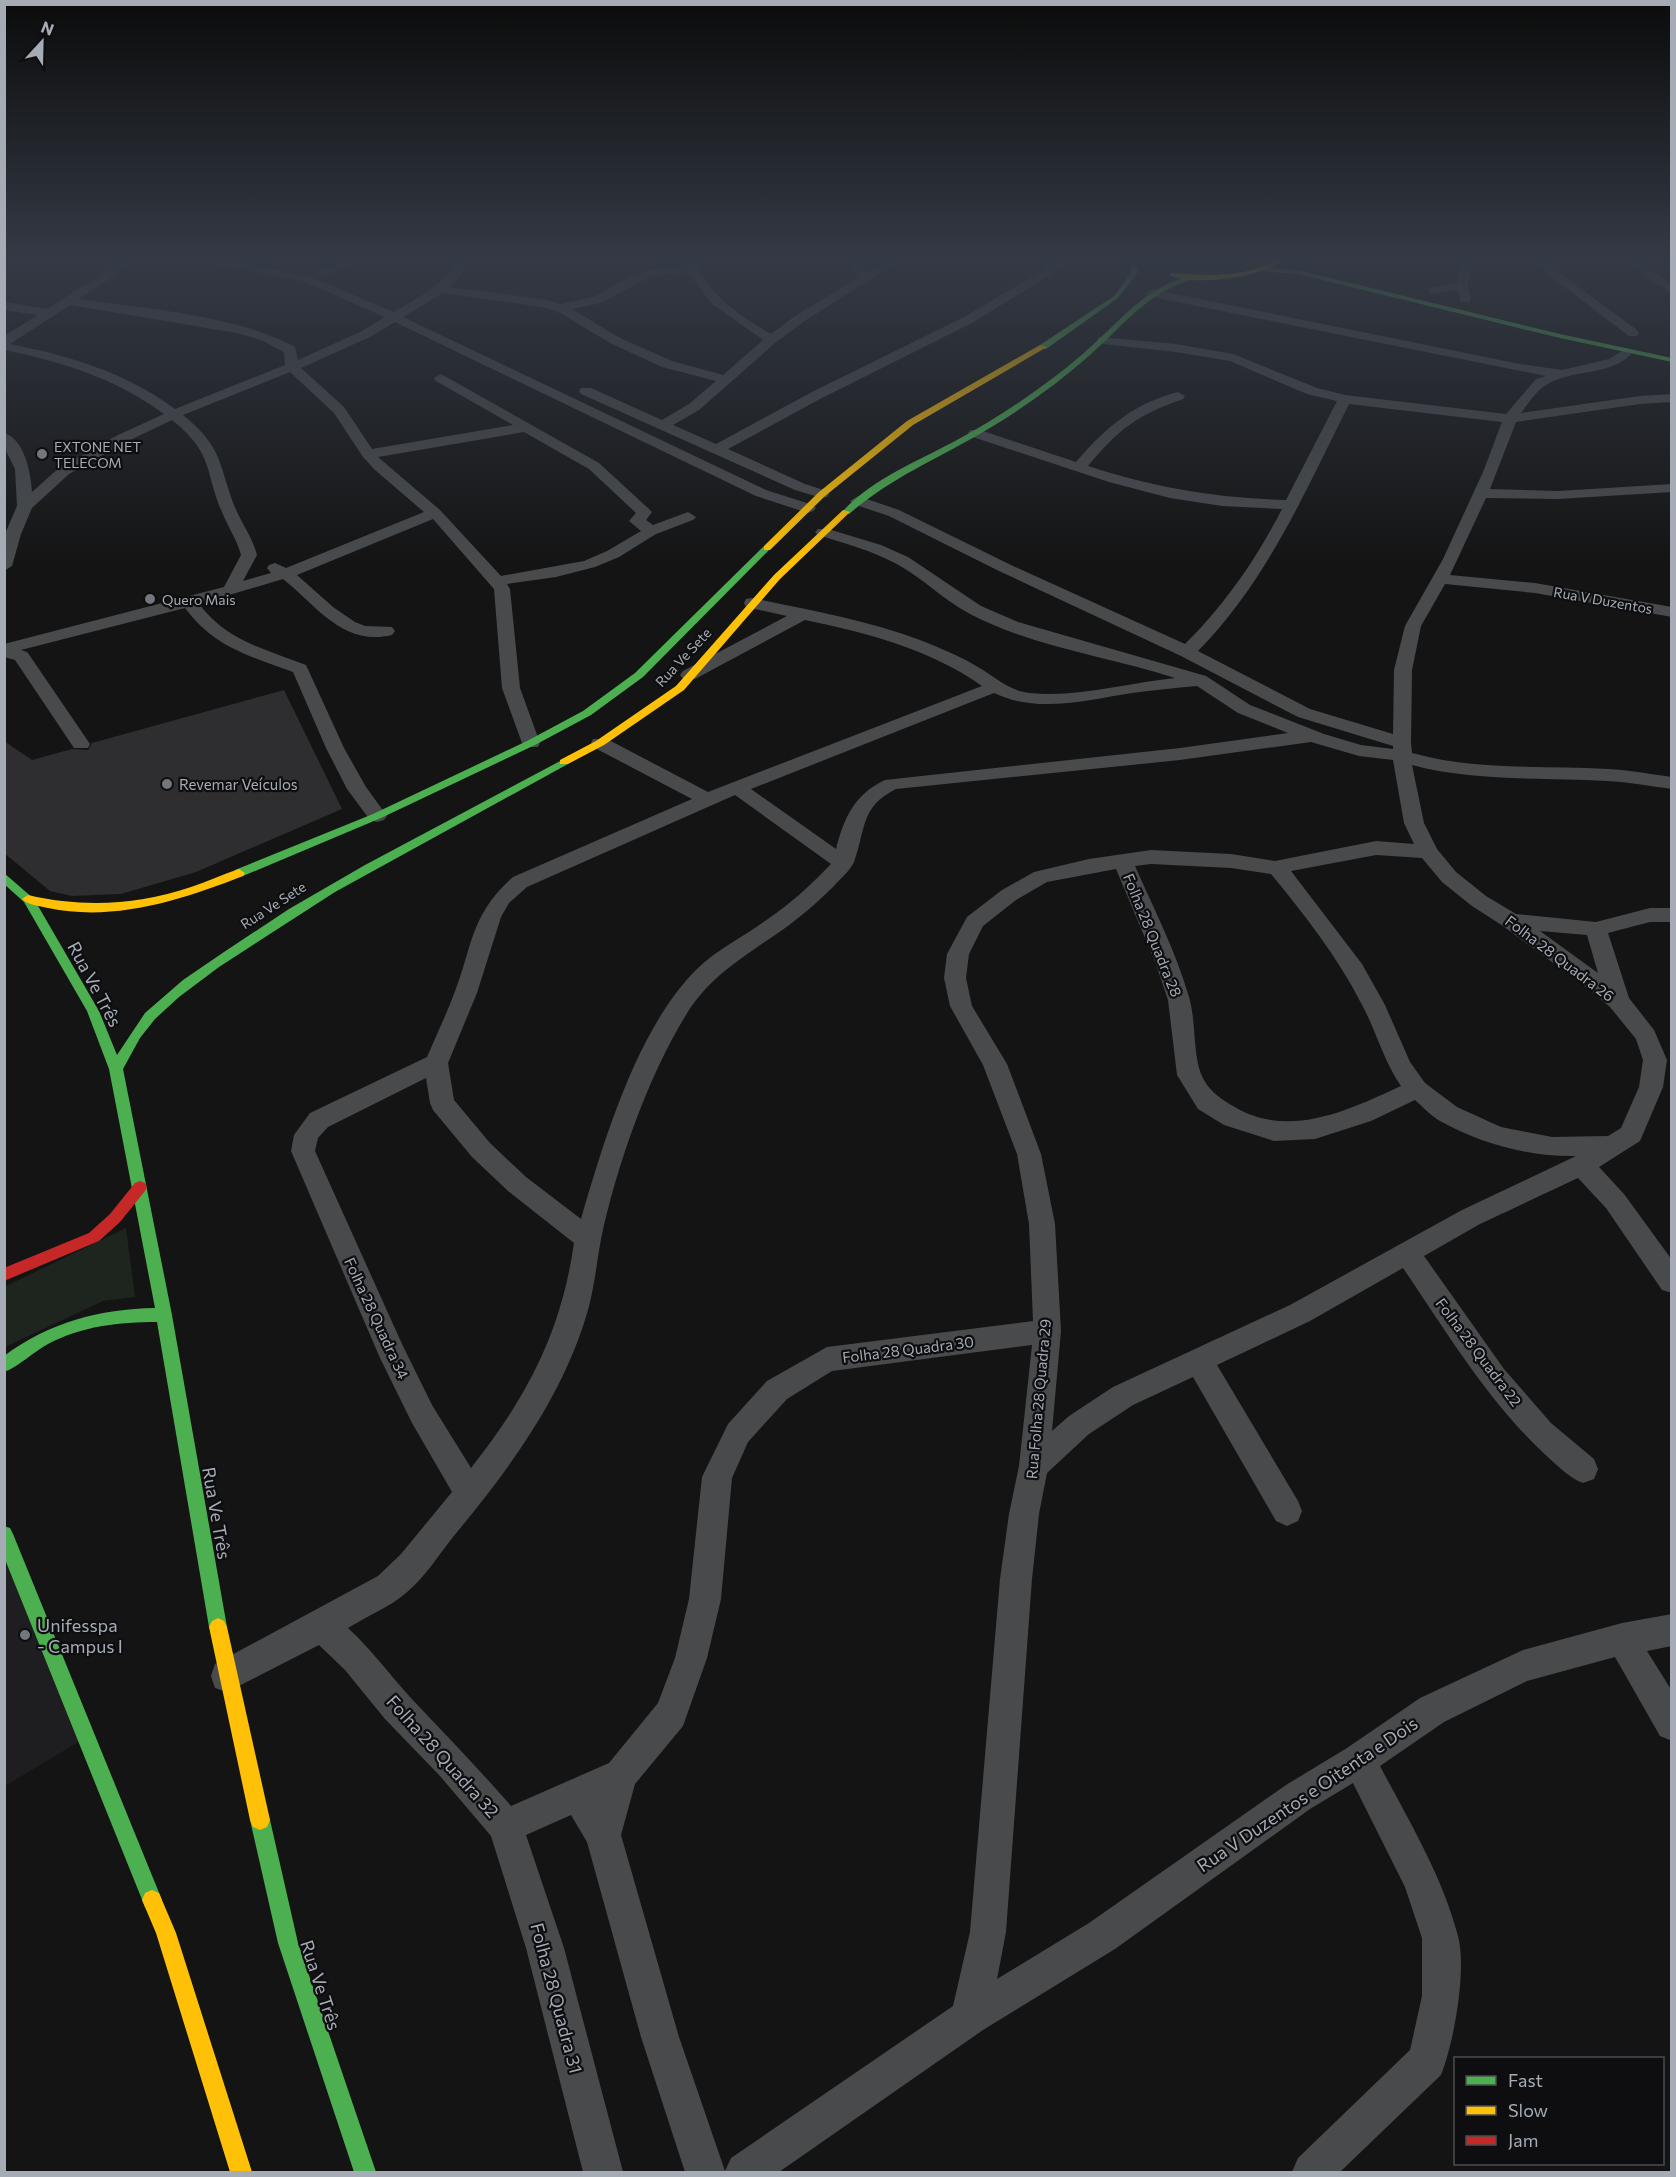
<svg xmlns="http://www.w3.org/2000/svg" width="1676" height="2177" viewBox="0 0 1676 2177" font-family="Commissioner,sans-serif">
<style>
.built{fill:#1e1e20}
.green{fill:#1e241e}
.building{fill:#2e2e30}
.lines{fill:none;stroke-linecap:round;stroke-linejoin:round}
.street{fill:#484a4c;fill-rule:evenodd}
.fast{fill:#4caf50;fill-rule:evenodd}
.slow{fill:#ffc107;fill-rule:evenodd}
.jam{fill:#c62828;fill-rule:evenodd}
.poi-dot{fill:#72777d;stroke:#0e0e10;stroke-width:2}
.labels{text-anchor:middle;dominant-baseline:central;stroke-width:4.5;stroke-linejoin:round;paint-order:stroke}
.far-poi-label{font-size:14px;fill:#a5acb5;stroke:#0e0e10;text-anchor:start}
.far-street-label{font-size:14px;fill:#a5acb5;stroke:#0e0e10}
.poi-label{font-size:15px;fill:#a5acb5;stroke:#0e0e10;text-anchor:start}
.street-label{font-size:15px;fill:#a5acb5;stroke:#0e0e10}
.near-street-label{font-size:18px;fill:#a5acb5;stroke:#0e0e10}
.near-poi-label{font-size:18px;fill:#a5acb5;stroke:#0e0e10;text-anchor:start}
</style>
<rect width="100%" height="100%" fill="#141414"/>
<polygon class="built" points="4,1534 87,1737 5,1786 4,1786"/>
<g class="green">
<path d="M1125 259H1272C1245 275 1182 277 1151 270 1142 268 1133 263 1125 259Z"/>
<polygon points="126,1228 135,1297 103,1301 5,1347 4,1287"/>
</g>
<polygon class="building" points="284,690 342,809 196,872 121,894 72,896 50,891 4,853 4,741 32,760 72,749 88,750 92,743"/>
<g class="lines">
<g class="street">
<path d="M125 259H139L79 299C143 308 239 316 295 347L298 360 362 331 385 317 303 281 204 262 198 259H224L311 277 394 312C419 297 443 285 459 259H471L460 276 450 287 542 299 561 304 595 296 633 275 645 271 687 265 689 259H701L698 268C714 299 742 317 771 334L795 316 859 277 842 259H855L867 272 888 259H902L803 322 775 343 699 410 673 425 716 444 812 392 964 317 1062 259H1076L972 323 822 398 728 449 805 484 827 491 829 494 827 497 822 498 795 490 581 394 579 391 581 388H591L662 420 689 404 716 381 662 367 610 343 557 311 541 307 443 293 403 317 766 490 813 505 816 508 813 511 808 513 756 496 395 322 370 337 301 368 344 407 372 449 513 425 436 381 434 378 441 374 599 463 649 509 652 512 646 520 653 525 688 512 696 517 693 520 656 534 619 557 595 567 556 577 507 584 510 589 520 688 540 743 538 747H524L522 743 502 688 494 589 433 519 297 575 333 607 355 622 365 626 392 627 395 631 392 635C343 647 316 605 283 579L199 604C227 641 265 649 306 665L344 748 366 787 387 816 384 820 377 822 370 820 347 789 326 748 293 672C248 655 215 648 185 608L21 650 27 652 30 656 90 744 88 748H74L15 660 4 657V644L224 587 241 555C237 540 228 527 222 512 204 469 214 454 172 420L128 441 69 474 32 508 21 534 12 566 4 571V536L17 506 15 469 4 447V433C25 439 31 474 32 492L59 468 118 435 164 414C115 378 63 362 4 350V336L38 315 4 310V302L47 309ZM688 272 711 303 763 340 723 375 672 361 618 337 572 309 603 302 651 276ZM70 305 237 333 261 340 284 352 285 365 175 409C125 372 70 356 10 344ZM290 372 334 413 363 457 375 470 424 512 286 568 275 563 269 565 267 568 271 573 243 581 257 555C253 539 244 527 237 512 218 467 226 450 183 415ZM524 432 589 469 636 513 629 521 641 531 607 551 584 561 501 576 440 510 378 457Z"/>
<polygon points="349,259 361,259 362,262 325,275 319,272"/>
<polygon points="1461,259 1473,259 1468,286 1471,299 1469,302 1461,302 1457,290 1430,294 1430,288 1457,283"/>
<polygon points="1536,259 1548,259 1553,268 1637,330 1639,333 1637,336 1629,336 1545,272"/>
<polygon points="1621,259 1635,259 1672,285 1672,294"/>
<path d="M1151 289 1520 364 1562 370 1609 359 1627 348 1633 352C1612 377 1573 368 1546 385 1536 391 1528 404 1521 413L1640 396 1672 394V402L1640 404 1516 422 1490 489 1558 491 1672 484V492L1558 499 1486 498 1450 575 1535 583 1672 607V617L1535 593 1445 584 1421 626 1412 670 1411 743 1412 753C1476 771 1542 765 1608 769 1629 770 1650 774 1672 777V789C1650 786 1628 782 1607 781 1542 777 1475 782 1412 765L1424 823 1437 849 1456 872 1486 896 1516 914 1596 922 1650 908H1672V922H1650L1608 933 1629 998 1654 1030 1667 1060 1663 1087 1640 1141 1599 1167 1624 1194 1672 1260V1293L1662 1290 1606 1208 1578 1178 1480 1224 1424 1256 1504 1369 1551 1423 1594 1459 1598 1469 1594 1479 1583 1483C1570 1478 1560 1468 1550 1459 1490 1405 1448 1334 1403 1268L1310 1321 1217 1365 1298 1501 1302 1511 1298 1521 1287 1526 1276 1521 1193 1377 1133 1405 1089 1434 1047 1473 1039 1514 1032 1579 1006 1932 997 1979 1089 1923 1286 1785 1347 1748 1420 1698 1523 1650 1622 1623 1672 1614V1646L1647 1651 1672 1691V1741L1660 1736 1615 1657 1527 1681 1444 1722 1380 1766C1409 1821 1442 1875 1458 1936 1467 1970 1454 2042 1441 2075L1340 2172H1292L1298 2158 1410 2050 1422 1996V1938L1405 1887 1353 1783 1310 1809 1115 1949 983 2030 779 2172H685L641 2037 587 1842 571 1815 526 1835 564 1948 623 2172H583L526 1948 491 1836 440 1776 385 1719 345 1670 319 1645 227 1692 215 1688 211 1676 215 1664 378 1576 401 1554 452 1492 412 1423 380 1358 291 1151 294 1135 310 1113 427 1057C436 1036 446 1015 454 994 473 945 470 915 513 877L692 799 593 747 591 743 593 739H607L708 792 982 686C930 649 867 633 805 620L695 679H683L680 675 683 671 787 616 746 607 744 603 746 599 752 598C808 610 866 620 920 640 940 648 960 656 978 667 995 677 1009 691 1030 693 1077 698 1127 683 1175 678 1107 656 1033 647 970 614 943 600 922 577 895 563 870 550 844 543 818 535L815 532 818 529H828L881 545 908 557 981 606 1018 622 1206 676 1250 705 1324 734 1361 745 1393 749V746L1298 717 1181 656 999 571 889 516 853 504 850 501 858 496 899 510 1011 565 1185 644C1224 606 1257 558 1282 509L1222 506 1170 498 1109 482 970 436 968 433 970 430H980L1076 462C1105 428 1134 403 1178 392L1185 396 1183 399C1137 415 1119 429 1088 466 1156 488 1216 498 1286 500L1337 401 1307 394 1230 361 1176 352 1103 344 1097 340 1099 337 1176 344 1233 354 1317 388 1345 395 1506 414 1536 379 1546 376 1147 296 1145 293ZM1349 404 1502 422 1483 472 1443 559 1405 626 1394 670 1393 734 1310 709 1198 651C1267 581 1306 490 1349 404ZM1197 686 1238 713 1288 733 1180 748 885 780C855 794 844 817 836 849L751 789 994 693C1038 714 1086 700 1132 693 1153 690 1175 688 1197 686ZM1311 742 1359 756 1393 760 1404 823 1414 844 1376 841 1275 861 1231 854 1151 850 1089 859 1034 872 1002 890 967 917 947 954 944 978 950 1006 983 1065 1017 1154 1029 1224 1033 1321 827 1347 767 1381 728 1424 702 1477 689 1599 675 1658 658 1703 609 1763 511 1806C478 1768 444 1733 410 1697 389 1674 371 1649 348 1628 367 1616 390 1607 406 1593 425 1577 438 1556 453 1537 507 1472 559 1402 585 1320 594 1293 596 1266 601 1239 616 1168 648 1076 686 1015 708 978 743 957 778 933 798 919 817 903 834 886 840 879 850 871 854 862 866 829 860 807 896 789L1180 760ZM735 795 831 864C811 885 789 905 765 921 743 937 718 949 698 968 638 1026 604 1140 581 1219L526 1177 490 1143 454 1100 448 1063 477 993 501 917 509 903 527 887ZM1376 855 1422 858 1442 882 1472 906 1503 926 1590 990 1610 1007 1636 1039 1643 1060 1639 1087 1621 1128 1608 1136 1552 1137 1501 1127 1457 1107 1425 1083 1410 1062 1385 1005 1362 964 1291 871ZM1151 864 1231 868 1271 874C1304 914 1337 956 1361 1003 1376 1030 1383 1060 1401 1086 1349 1110 1288 1140 1233 1106 1219 1098 1207 1089 1201 1074 1193 1054 1196 1020 1189 997 1176 952 1154 909 1135 866ZM1116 869 1156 964 1168 1000 1177 1075 1198 1109 1224 1125 1274 1141 1315 1139 1371 1121 1415 1100C1423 1107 1431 1116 1440 1121 1481 1144 1530 1157 1576 1156L1462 1210 1290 1305 1113 1387 1069 1416 1052 1431 1061 1331 1055 1224 1041 1154 1007 1064 972 1006 966 978 969 954 983 926 1016 900 1047 882ZM1540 931 1587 935 1598 973ZM426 1078 430 1103 433 1110 472 1157 508 1191 574 1243C561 1333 527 1397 471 1468L432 1405 402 1344 315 1151 318 1138 328 1127ZM1032 1345 1019 1466 1009 1514 1000 1579 970 1932 953 2006 731 2158 725 2171 679 2037 621 1835 635 1784 683 1726 707 1658 721 1599 732 1478 748 1442 787 1399 832 1371Z"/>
</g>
<g class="fast">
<polygon points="1131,265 1135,265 1138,272 1118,298 1046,349 1040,349 1040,345 1114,296 1132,272"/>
<polygon points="1263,268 1298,270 1560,334 1672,358 1672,362 1560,338 1298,274 1261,271"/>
<path d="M1194 275 1196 278C1146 293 1127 322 1090 355 1056 385 1018 412 978 435 934 460 888 480 849 514L842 512C872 479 918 461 957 440 985 425 1012 408 1038 389 1059 374 1079 358 1098 340 1132 309 1147 287 1194 275Z"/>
<polygon points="764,546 771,548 643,677 591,715 535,745 381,818 243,876 239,877 233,873 235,870 373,814 527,741 583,711 635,673"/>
<path d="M564 759 568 760V764L335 892 219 967 179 997 155 1019 140 1038 123 1069 172 1315 227 1627 224 1633 218 1636 212 1633 209 1627 157 1322C119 1322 82 1326 48 1344 33 1352 20 1366 4 1372V1356C50 1322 99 1309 155 1308L109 1069 87 1011 24 902 4 884V873L34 899 99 1011 117 1055 145 1013 183 980 224 952 289 909 365 865Z"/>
<polygon points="4,1526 10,1528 13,1534 162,1900 159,1907 152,1910 145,1907 4,1557"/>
<polygon points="260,1810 267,1813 270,1820 298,1943 376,2172 354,2172 278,1943 250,1820 253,1813"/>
</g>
<g class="slow">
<path d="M1278 259 1284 260C1263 277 1192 287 1169 275L1172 273C1208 276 1246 278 1278 259Z"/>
<polygon points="1040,345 1047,347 913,425 825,496 770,550 764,550 764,546 819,492 907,421"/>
<polygon points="843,510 850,512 780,579 684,690 604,745 568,764 560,764 560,760 596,741 676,686 774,575"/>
<path d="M239 869 245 873 243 876C182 900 114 922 48 908 39 906 28 905 22 899L28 895C84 908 137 905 191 887 207 882 223 874 239 869Z"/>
<polygon points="218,1618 224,1621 227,1627 270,1820 267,1827 260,1830 253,1827 250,1820 209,1627 212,1621"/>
<polygon points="152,1890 159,1893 176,1933 252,2172 230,2172 156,1933 142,1900 145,1893"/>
</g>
<polygon class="jam" points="140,1181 145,1183 147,1187 145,1191 120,1222 99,1241 4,1281 4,1268 89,1233 110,1214 135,1183"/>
</g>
<linearGradient id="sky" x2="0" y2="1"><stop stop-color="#0b0b0b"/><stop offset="0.46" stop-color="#343a45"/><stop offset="1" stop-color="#343a45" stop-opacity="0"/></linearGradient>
<rect width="1676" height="564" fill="url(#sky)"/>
<g class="poi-dot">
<circle cx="42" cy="454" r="6"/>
<circle cx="150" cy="599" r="6"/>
<circle cx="167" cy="784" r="6"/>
<circle cx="25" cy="1635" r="6"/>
</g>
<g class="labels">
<g class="far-poi-label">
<text x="54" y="446">EXTONE NET<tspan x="54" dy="16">TELECOM</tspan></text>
<text x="162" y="599">Quero Mais</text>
</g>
<g class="far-street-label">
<text transform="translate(1603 600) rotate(10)">Rua V Duzentos</text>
<text transform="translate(683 657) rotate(-47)">Rua Ve Sete</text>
<text transform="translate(273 905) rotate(-33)">Rua Ve Sete</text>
</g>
<g class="poi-label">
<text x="179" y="784">Revemar Veículos</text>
</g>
<g class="street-label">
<text transform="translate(1153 935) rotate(68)">Folha 28 Quadra 28</text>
<text transform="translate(1560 958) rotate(37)">Folha 28 Quadra 26</text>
<text transform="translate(377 1318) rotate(65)">Folha 28 Quadra 34</text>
<text transform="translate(908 1349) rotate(-7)">Folha 28 Quadra 30</text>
<text transform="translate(1479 1352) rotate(53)">Folha 28 Quadra 22</text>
<text transform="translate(1038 1399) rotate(-85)">Rua Folha 28 Quadra 29</text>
</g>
<g class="near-street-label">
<text transform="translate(95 984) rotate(62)">Rua Ve Três</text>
<text transform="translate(217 1513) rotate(80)">Rua Ve Três</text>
<text transform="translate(443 1756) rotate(48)">Folha 28 Quadra 32</text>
<text transform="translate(1307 1794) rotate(-34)">Rua V Duzentos e Oitenta e Dois</text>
<text transform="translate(321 1985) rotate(72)">Rua Ve Três</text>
<text transform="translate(557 1998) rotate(75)">Folha 28 Quadra 31</text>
</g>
<g class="near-poi-label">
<text x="37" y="1625">Unifesspa<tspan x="37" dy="21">- Campus I</tspan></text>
</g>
</g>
<rect width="1676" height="2177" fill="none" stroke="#a5acb5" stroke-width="12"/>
<rect x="1454" y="2057" width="210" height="108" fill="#0e0e10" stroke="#4a4d52" stroke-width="1.5"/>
<rect x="1466" y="2076" width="30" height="9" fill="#4caf50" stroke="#4a4d52" stroke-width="1.5"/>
<text x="1508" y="2087" font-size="18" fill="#a5acb5">Fast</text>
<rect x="1466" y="2106" width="30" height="9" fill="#ffc107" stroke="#4a4d52" stroke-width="1.5"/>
<text x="1508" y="2117" font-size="18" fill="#a5acb5">Slow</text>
<rect x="1466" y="2136" width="30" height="9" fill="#c62828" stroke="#4a4d52" stroke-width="1.5"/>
<text x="1508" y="2147" font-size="18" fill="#a5acb5">Jam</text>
<g transform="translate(42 42) rotate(22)" stroke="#0e0e10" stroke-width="4.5" paint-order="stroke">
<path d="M0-4.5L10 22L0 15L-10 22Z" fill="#a5acb5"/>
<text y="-9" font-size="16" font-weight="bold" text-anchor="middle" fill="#a5acb5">N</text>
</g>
</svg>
